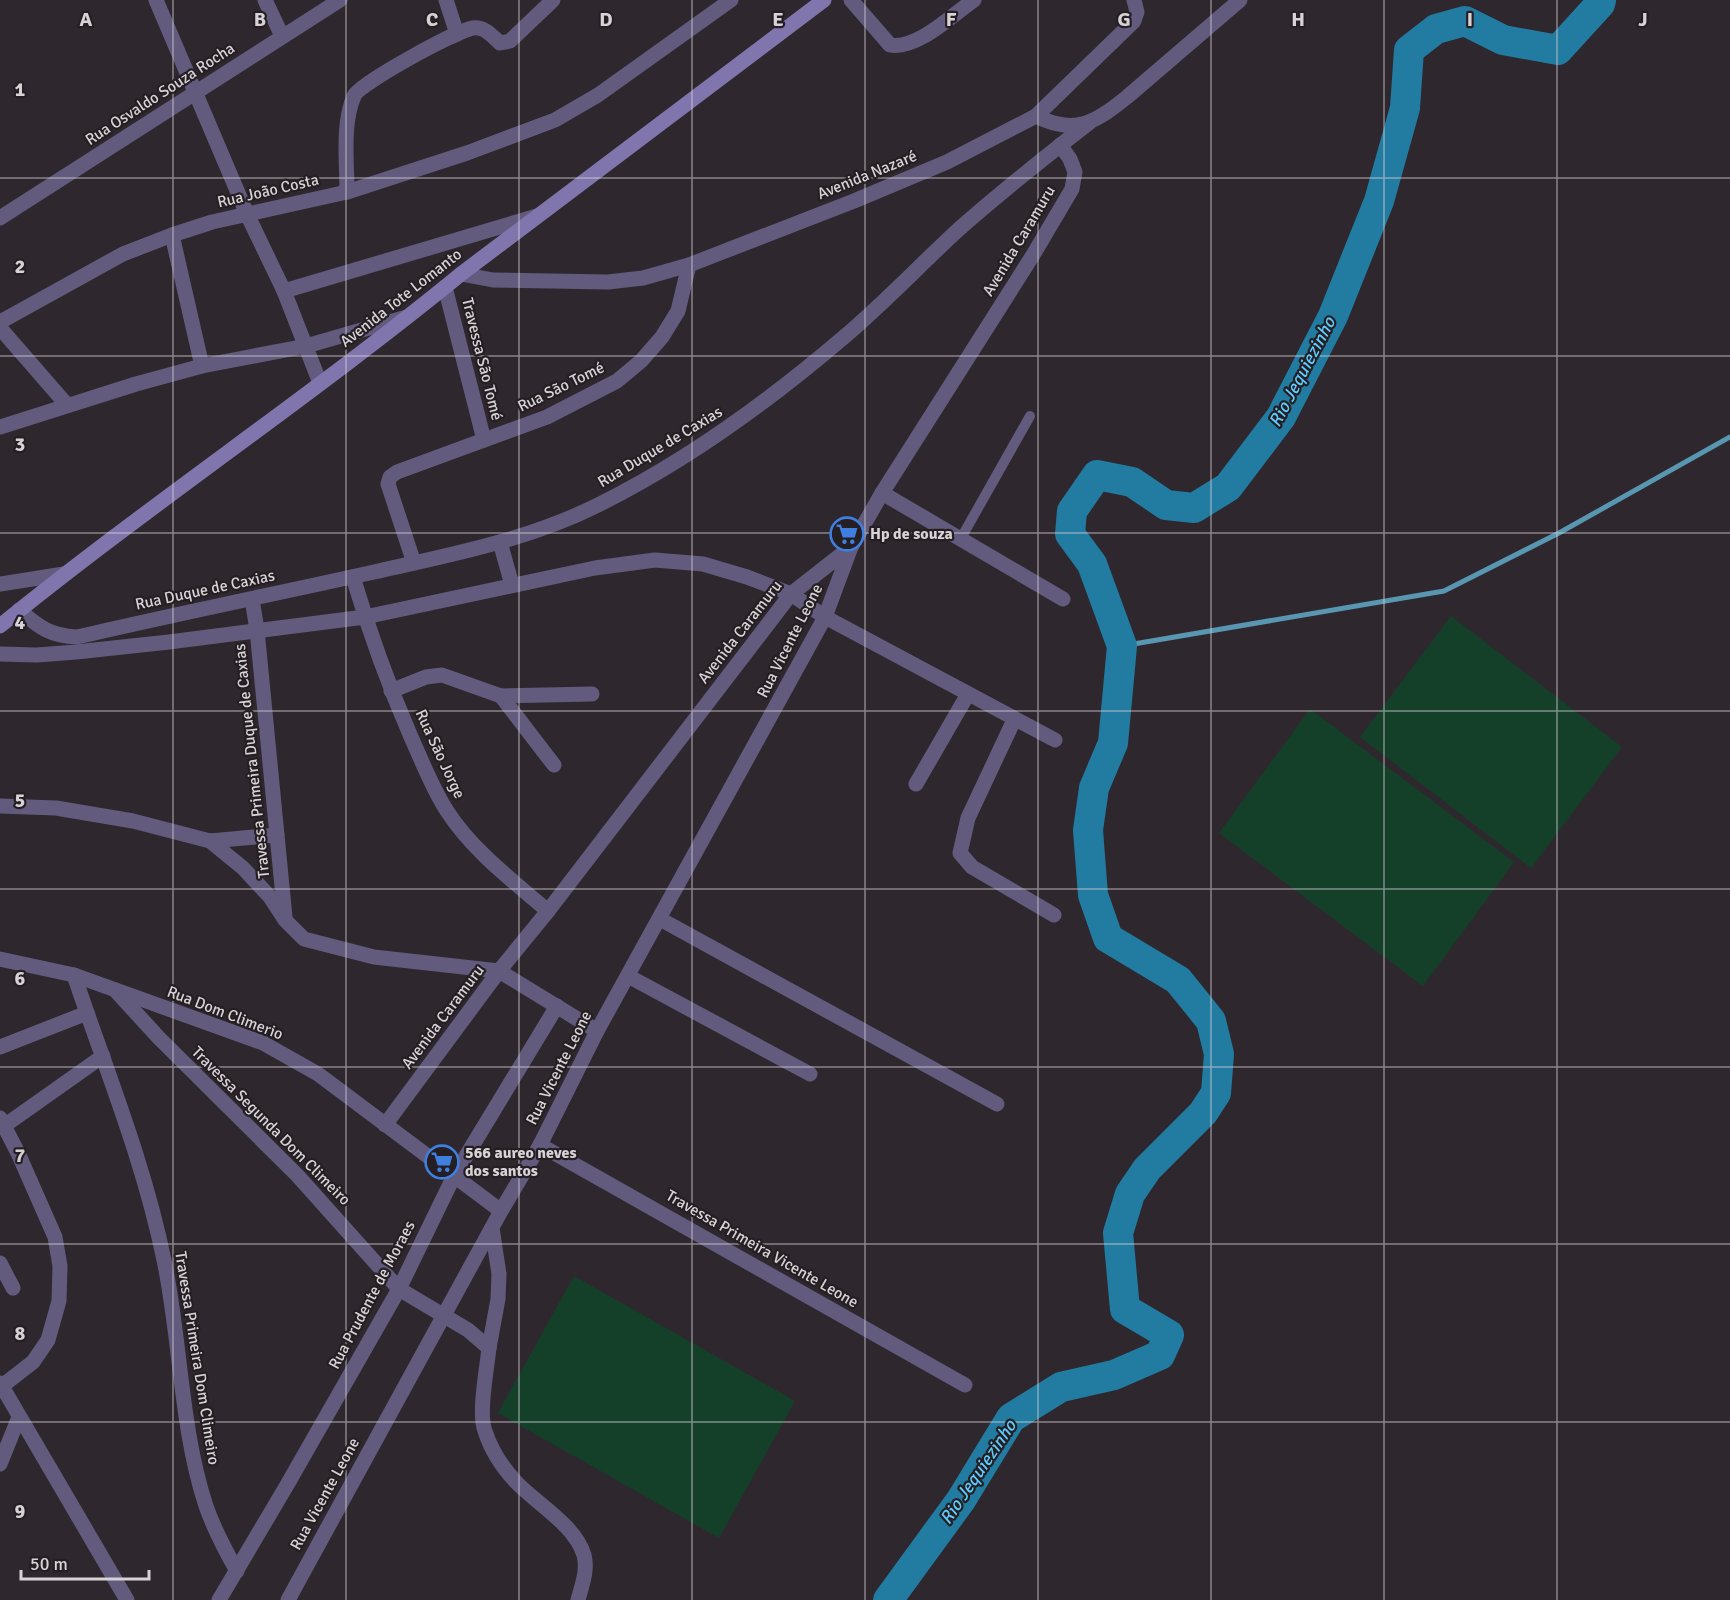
<svg xmlns="http://www.w3.org/2000/svg" width="1730" height="1600" viewBox="0 0 1730 1600" font-family="Signika,sans-serif">
<style>
.green{fill:#14402a}
.lines{fill:none;stroke-linecap:round;stroke-linejoin:round}
.stream{stroke:#5896b1;stroke-width:5}
.river{stroke:#227ca1;stroke-width:30}
.service{stroke:#625b7e;stroke-width:10}
.minor{stroke:#625b7e;stroke-width:15}
.tertiary{stroke:#625b7e;stroke-width:15}
.secondary{stroke:#8175ad;stroke-width:15}
.grid{fill:none;stroke:#d6d2d6;stroke-width:1.5;stroke-opacity:0.55}
.labels{text-anchor:middle;dominant-baseline:central;stroke-width:4.5;stroke-linejoin:round;paint-order:stroke}
.street-label{font-size:16px;fill:#d6d2d6;stroke:#251f24}
.poi-label{font-size:16px;font-weight:bold;fill:#d6d2d6;stroke:#251f24;text-anchor:start}
.water-label{font-size:18px;font-style:italic;fill:#5dccfe;stroke:#251f24}
.grid-label{font-size:20px;text-anchor:middle;font-weight:bold;fill:#d6d2d6;stroke:#251f24;stroke-width:4.5;stroke-linejoin:round;paint-order:stroke}
</style>
<rect width="100%" height="100%" fill="#2e282e"/>
<g class="green">
<polygon points="1451,616 1622,747 1531,868 1360,737"/>
<polygon points="1310,709 1514,862 1423,986 1219,833"/>
<polygon points="574,1276 795,1401 719,1538 498,1413"/>
</g>
<g class="lines">
<polyline class="stream" points="1122,646 1444,591 1559,533 1730,437"/>
<polyline class="river" points="888,1600 961,1500 1011,1418 1061,1387 1114,1375 1160,1355 1169,1335 1125,1309 1118,1233 1130,1194 1147,1169 1203,1113 1216,1093 1219,1054 1211,1021 1178,980 1108,938 1093,895 1088,830 1094,788 1113,743 1122,646 1092,564 1070,534 1072,511 1097,475 1132,482 1166,505 1194,508 1228,487 1281,417 1333,316 1379,201 1405,108 1409,50 1436,29 1465,21 1503,40 1558,50 1600,4 1601,0"/>
<polyline class="service" points="960,540 1030,416"/>
<g class="minor">
<polyline points="156,0 247,214 284,291 320,383"/>
<polyline points="265,0 282,36"/>
<polyline points="446,0 457,34"/>
<path d="M851 0 890 45C917 50 952 15 974 0"/>
<polyline points="1036,116 1134,21 1137,12 1134,0"/>
<path d="M347 192C347 161 342 124 354 96 360 83 456 31 473 28 484 26 492 36 500 43L510 41 553 0"/>
<polyline points="172,235 202,366"/>
<path d="M461 274 493 280 608 282 643 278 689 265 854 201 947 162 1036 116C1075 136 1096 122 1127 97L1240 0"/>
<polyline points="445,287 484,440"/>
<polyline points="284,291 537,216"/>
<polyline points="0,322 123,254 172,235 212,222 347,192 467,153 555,120 598,95 731,0"/>
<polyline points="0,328 67,405"/>
<polyline points="0,427 136,384 202,366 306,346 407,317"/>
<polyline points="882,493 1063,599"/>
<polyline points="500,542 512,585"/>
<polyline points="414,563 388,484 390,477 397,472 547,417 617,381 641,361 662,337 678,311 689,265"/>
<path d="M353 577C369 631 388 684 411 737 422 761 432 788 447 811 472 850 513 881 548 911"/>
<polyline points="0,584 64,574"/>
<polyline points="252,599 257,630 285,917"/>
<path d="M19 610C39 627 50 636 77 637 176 614 275 594 374 572 450 555 528 540 598 505 687 461 768 402 844 337 884 303 920 265 959 229 1001 192 1045 157 1090 122"/>
<polyline points="0,654 37,655 76,652 169,642 365,617 595,568 655,560 703,564 747,577 791,594 825,617 1055,740"/>
<polyline points="391,691 426,677 442,675 501,696 592,694"/>
<polyline points="501,696 554,765"/>
<polyline points="1014,720 968,818 960,853 972,867 1054,915"/>
<polyline points="916,784 968,694"/>
<polyline points="0,806 56,808 133,821 210,841 243,868 270,897 285,920 304,939 374,957 499,971 597,1031"/>
<polyline points="210,841 277,835"/>
<polyline points="660,919 997,1104"/>
<polyline points="0,959 74,975 263,1043 318,1074 501,1211"/>
<path d="M74 975C106 1070 144 1162 164 1260 181 1341 180 1427 206 1506 214 1529 225 1550 237 1571"/>
<polyline points="628,976 810,1074"/>
<path d="M115 990 159 1038 297 1175 399 1289 468 1330 489 1348C487 1368 478 1414 485 1431 491 1450 502 1467 516 1482 537 1504 575 1525 584 1555 588 1570 582 1585 578 1600"/>
<polyline points="0,1047 87,1013"/>
<polyline points="0,1118 18,1153 55,1237 60,1266 59,1301 48,1340 33,1362 2,1386"/>
<polyline points="385,1125 499,971 548,911 791,594 851,547 882,493 1033,255 1072,189 1075,172 1070,159 1060,145"/>
<polyline points="4,1126 103,1056"/>
<polyline points="540,1145 965,1385"/>
<polyline points="0,1263 13,1288"/>
<polyline points="489,1348 498,1299 499,1274 492,1228"/>
<polyline points="0,1383 127,1600"/>
<polyline points="0,1464 19,1417"/>
<polyline points="219,1600 287,1485 399,1289 454,1176 557,1006"/>
<polyline points="288,1600 501,1211 540,1145 597,1031 825,617 851,547"/>
</g>
<polyline class="tertiary" points="0,218 340,0"/>
<path class="secondary" d="M0 626C150 504 312 396 461 274L824 0"/>
</g>
<path class="grid" d="M173 0V1600M346 0V1600M519 0V1600M692 0V1600M865 0V1600M1038 0V1600M1211 0V1600M1384 0V1600M1557 0V1600M0 178H1730M0 356H1730M0 533H1730M0 711H1730M0 889H1730M0 1067H1730M0 1244H1730M0 1422H1730"/>
<defs>
<symbol id="supermarket-ring" viewBox="-11 -11 22 22"><circle r="9.5" fill="#251f24" stroke="#3f7fe0" stroke-width="1.5"/><path d="M-6-5.5h2.5l.6 2H6L4.5 2H-2.5L-4.4-4H-6ZM-1.5 3.2a1.3 1.3 0 1 0 .1 0ZM3 3.2a1.3 1.3 0 1 0 .1 0Z" fill="#3f7fe0"/></symbol>
</defs>
<g fill-rule="evenodd">
<use href="#supermarket-ring" x="828" y="515" width="38" height="38"/>
<use href="#supermarket-ring" x="423" y="1143" width="38" height="38"/>
</g>
<g class="labels">
<g class="street-label">
<text transform="translate(160 94) rotate(-33)">Rua Osvaldo Souza Rocha</text>
<text transform="translate(867 175) rotate(-22)">Avenida Nazaré</text>
<text transform="translate(268 191) rotate(-13)">Rua João Costa</text>
<text transform="translate(1019 241) rotate(-59)">Avenida Caramuru</text>
<text transform="translate(401 298) rotate(-38)">Avenida Tote Lomanto</text>
<text transform="translate(482 359) rotate(76)">Travessa São Tomé</text>
<text transform="translate(561 387) rotate(-26)">Rua São Tomé</text>
<text transform="translate(660 447) rotate(-31)">Rua Duque de Caxias</text>
<text transform="translate(205 590) rotate(-12)">Rua Duque de Caxias</text>
<text transform="translate(740 632) rotate(-52)">Avenida Caramuru</text>
<text transform="translate(790 641) rotate(-63)">Rua Vicente Leone</text>
<text transform="translate(440 754) rotate(65)">Rua São Jorge</text>
<text transform="translate(252 761) rotate(-96)">Travessa Primeira Duque de Caxias</text>
<text transform="translate(225 1013) rotate(21)">Rua Dom Climerio</text>
<text transform="translate(443 1017) rotate(-53)">Avenida Caramuru</text>
<text transform="translate(559 1068) rotate(-63)">Rua Vicente Leone</text>
<text transform="translate(271 1126) rotate(45)">Travessa Segunda Dom Climeiro</text>
<text transform="translate(762 1249) rotate(30)">Travessa Primeira Vicente Leone</text>
<text transform="translate(372 1295) rotate(-62)">Rua Prudente de Moraes</text>
<text transform="translate(197 1358) rotate(81)">Travessa Primeira Dom Climeiro</text>
<text transform="translate(325 1494) rotate(-61)">Rua Vicente Leone</text>
</g>
<g class="poi-label">
<text x="870" y="534">Hp de souza</text>
<text x="465" y="1153">566 aureo neves<tspan x="465" dy="18">dos santos</tspan></text>
</g>
<g class="water-label">
<text transform="translate(1302 372) rotate(-62)">Rio Jequiezinho</text>
<text transform="translate(978 1472) rotate(-56)">Rio Jequiezinho</text>
</g>
</g>
<g class="grid-label">
<text x="86" y="26">A</text>
<text x="260" y="26">B</text>
<text x="432" y="26">C</text>
<text x="606" y="26">D</text>
<text x="778" y="26">E</text>
<text x="951" y="26">F</text>
<text x="1124" y="26">G</text>
<text x="1298" y="26">H</text>
<text x="1470" y="26">I</text>
<text x="1643" y="26">J</text>
<text x="20" y="96">1</text>
<text x="20" y="273">2</text>
<text x="20" y="451">3</text>
<text x="20" y="629">4</text>
<text x="20" y="807">5</text>
<text x="20" y="985">6</text>
<text x="20" y="1162">7</text>
<text x="20" y="1340">8</text>
<text x="20" y="1518">9</text>
</g>
<path d="M21 1570v9h128v-9" fill="none" stroke="#d6d2d6" stroke-width="3"/>
<text x="30" y="1570" font-size="18" fill="#d6d2d6" stroke="#251f24" stroke-width="4.5" paint-order="stroke">50 m</text>
</svg>
